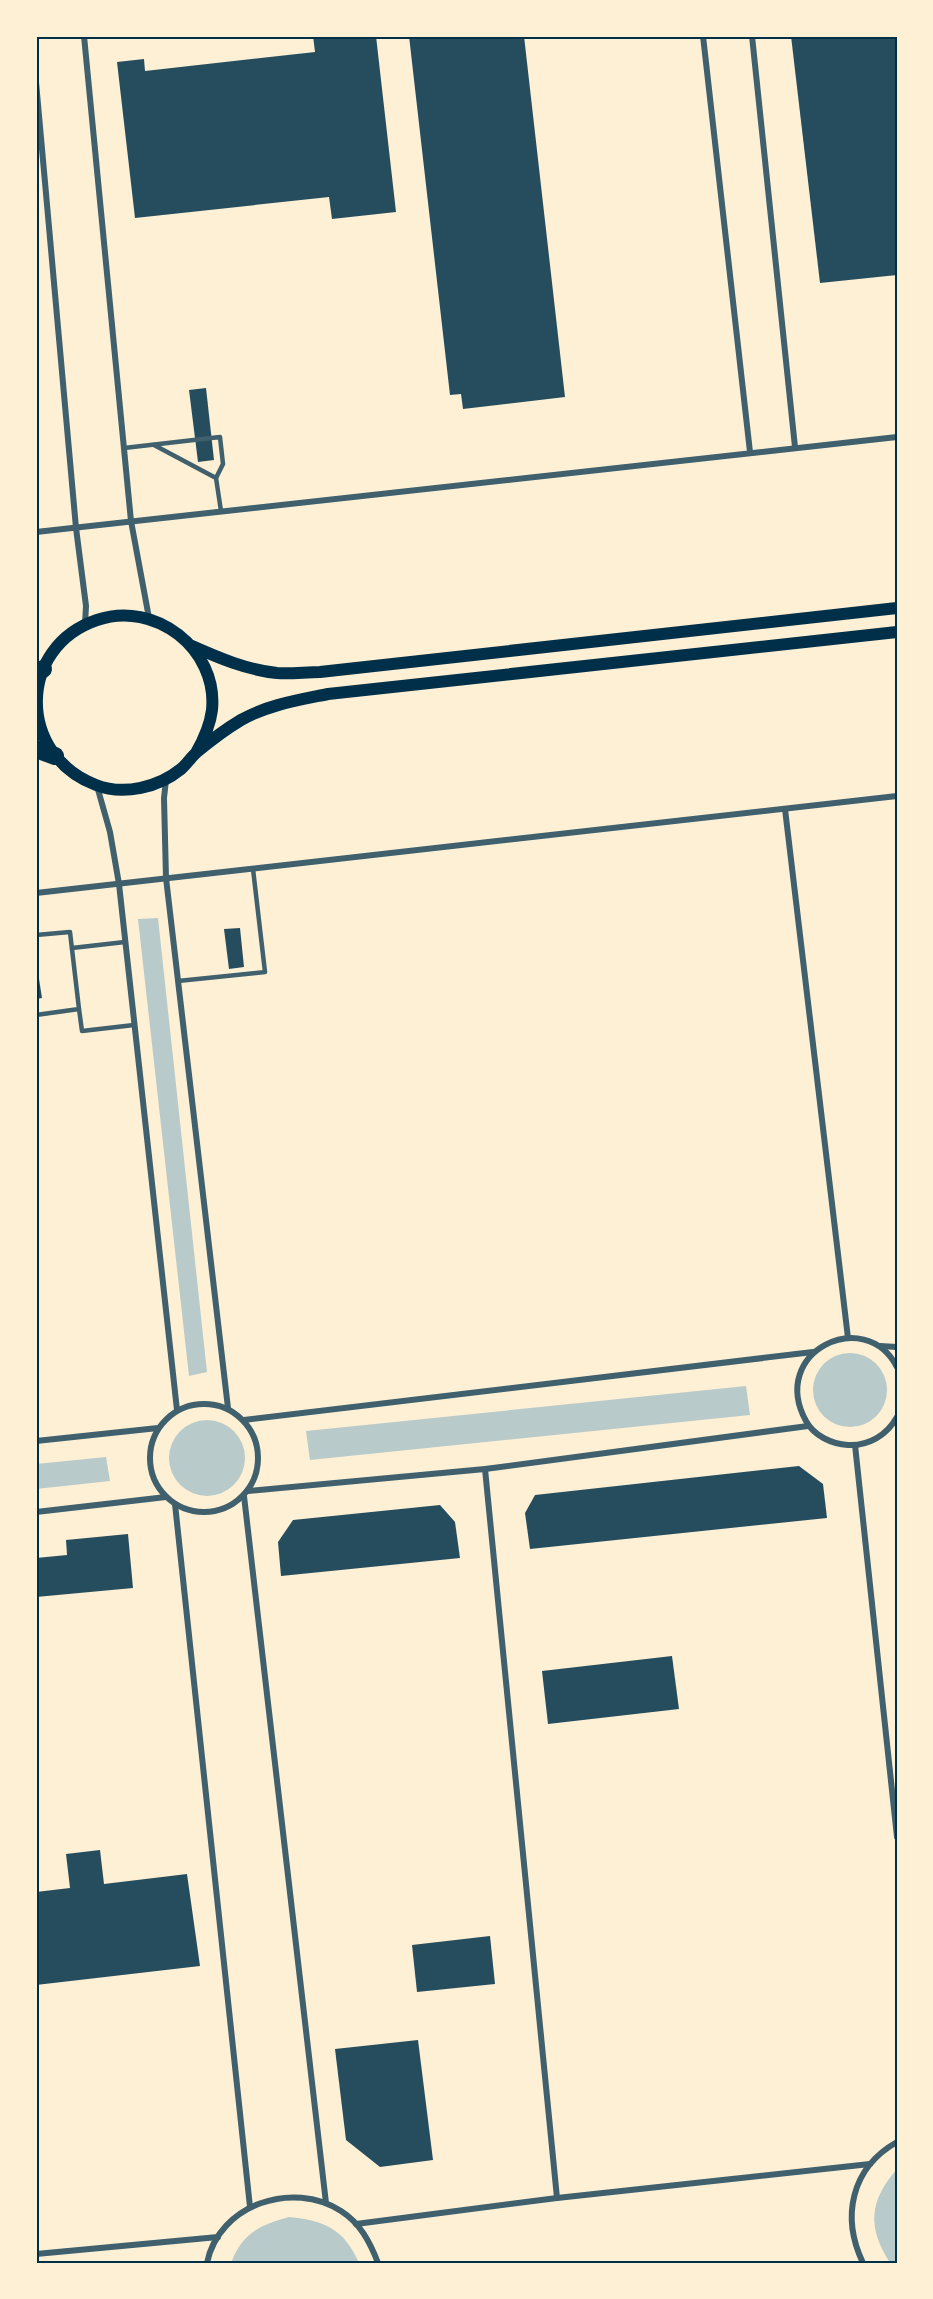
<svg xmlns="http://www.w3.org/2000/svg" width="933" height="2299" font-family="'Golos Text',sans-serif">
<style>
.green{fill:#b9caca}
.building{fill:#264d5e}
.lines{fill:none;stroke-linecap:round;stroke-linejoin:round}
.service{stroke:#3f606c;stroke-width:4.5}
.minor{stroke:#3f606c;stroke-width:6}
.secondary{stroke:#003049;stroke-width:12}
.motorway{stroke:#003049;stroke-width:18}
.neatline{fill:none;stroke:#003049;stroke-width:2}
</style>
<rect width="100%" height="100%" fill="#fdf0d5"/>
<g class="green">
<polygon points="158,918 207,1372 189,1376 138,919"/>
<circle cx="850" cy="1390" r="37"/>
<polygon points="746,1386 750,1415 310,1460 306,1431"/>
<circle cx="207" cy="1458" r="38"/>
<polygon points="106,1457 110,1481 36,1489 36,1464"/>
<path d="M 897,2169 L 897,2263 L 890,2263 C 867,2227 869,2201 897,2169 Z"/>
<path d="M 289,2217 C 324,2220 344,2229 359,2263 L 231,2263 C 242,2233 260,2225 289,2217 Z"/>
</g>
<g class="building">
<polygon points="313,36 376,36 396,212 332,219 329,197 135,218 117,62 144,59 145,71 315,52"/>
<polygon points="409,36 524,36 565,397 463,409 461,394 450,395"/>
<polygon points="791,36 897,36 897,275 820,283"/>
<polygon points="206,388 214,460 198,462 189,390"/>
<polygon points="240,928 244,967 229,969 224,929"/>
<polygon points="36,960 42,998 36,999"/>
<polygon points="799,1466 823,1484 827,1518 530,1549 525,1513 535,1495"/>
<polygon points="440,1505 455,1522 460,1558 281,1576 278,1542 293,1520"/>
<polygon points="128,1534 133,1588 36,1597 36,1558 67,1555 66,1540"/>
<polygon points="672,1656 679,1709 548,1724 542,1671"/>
<polygon points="100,1850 104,1884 187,1874 200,1966 36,1985 36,1892 70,1888 66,1854"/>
<polygon points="490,1936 495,1984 417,1992 412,1945"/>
<polygon points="418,2040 433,2160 380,2167 346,2140 335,2049"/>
</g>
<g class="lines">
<g class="service">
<polyline points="154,445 216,478 221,511"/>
<polyline points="124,448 220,437 223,464 216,478"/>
<polyline points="36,935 70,932 79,1009 36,1015"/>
<polyline points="72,948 125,942"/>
<polyline points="178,981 265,972 253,869"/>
<polyline points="79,1009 82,1031 134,1025"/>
</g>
<g class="minor">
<polyline points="84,36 131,521 149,618"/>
<polyline points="703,36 750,452"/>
<polyline points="752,36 795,447"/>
<polyline points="36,82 76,528 86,606 85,624"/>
<polyline points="36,532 897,437"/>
<polyline points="166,780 164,798 166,878 228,1408"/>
<polyline points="97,786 110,832 119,884 177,1410"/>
<polyline points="785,809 848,1338"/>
<polyline points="36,893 897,796"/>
<polyline points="880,1346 897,1347"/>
<path d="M 897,1367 C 865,1305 768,1352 806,1421 C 814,1436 832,1444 848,1445 C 869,1446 887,1435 897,1417"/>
<circle cx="204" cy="1458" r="54"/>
<polyline points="244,1420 813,1352"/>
<polyline points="36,1441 158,1428"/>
<polyline points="855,1445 897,1837"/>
<polyline points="485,1469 557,2198"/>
<polyline points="248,1491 485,1469 808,1426"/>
<polyline points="244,1496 326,2203"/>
<polyline points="175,1504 250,2207"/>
<polyline points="36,1512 166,1497"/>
<polyline points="356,2224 557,2198 870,2164"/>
<polyline points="36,2254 218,2237"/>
<path d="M 207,2263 C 219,2204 293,2180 341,2211 C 360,2223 370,2242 378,2263"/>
<path d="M 863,2263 C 841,2217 851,2168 897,2142"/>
</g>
<g class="secondary">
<path d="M 192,646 C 219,658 247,670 277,673 C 291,674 306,672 320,672 L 897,608"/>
<path d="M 196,753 C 204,739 210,726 212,710 C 218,649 155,600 97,620 C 17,647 17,755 96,785 C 124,796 159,787 181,769 C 187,764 191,757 197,752 C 210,741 226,729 241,720 C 267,705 299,700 328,694 L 897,632"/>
</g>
<g class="motorway">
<polyline points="36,674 43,669"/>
<polyline points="36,749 55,756"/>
</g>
</g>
<rect width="933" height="2299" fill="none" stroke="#fdf0d5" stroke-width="75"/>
<rect x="38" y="38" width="858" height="2224" class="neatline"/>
</svg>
